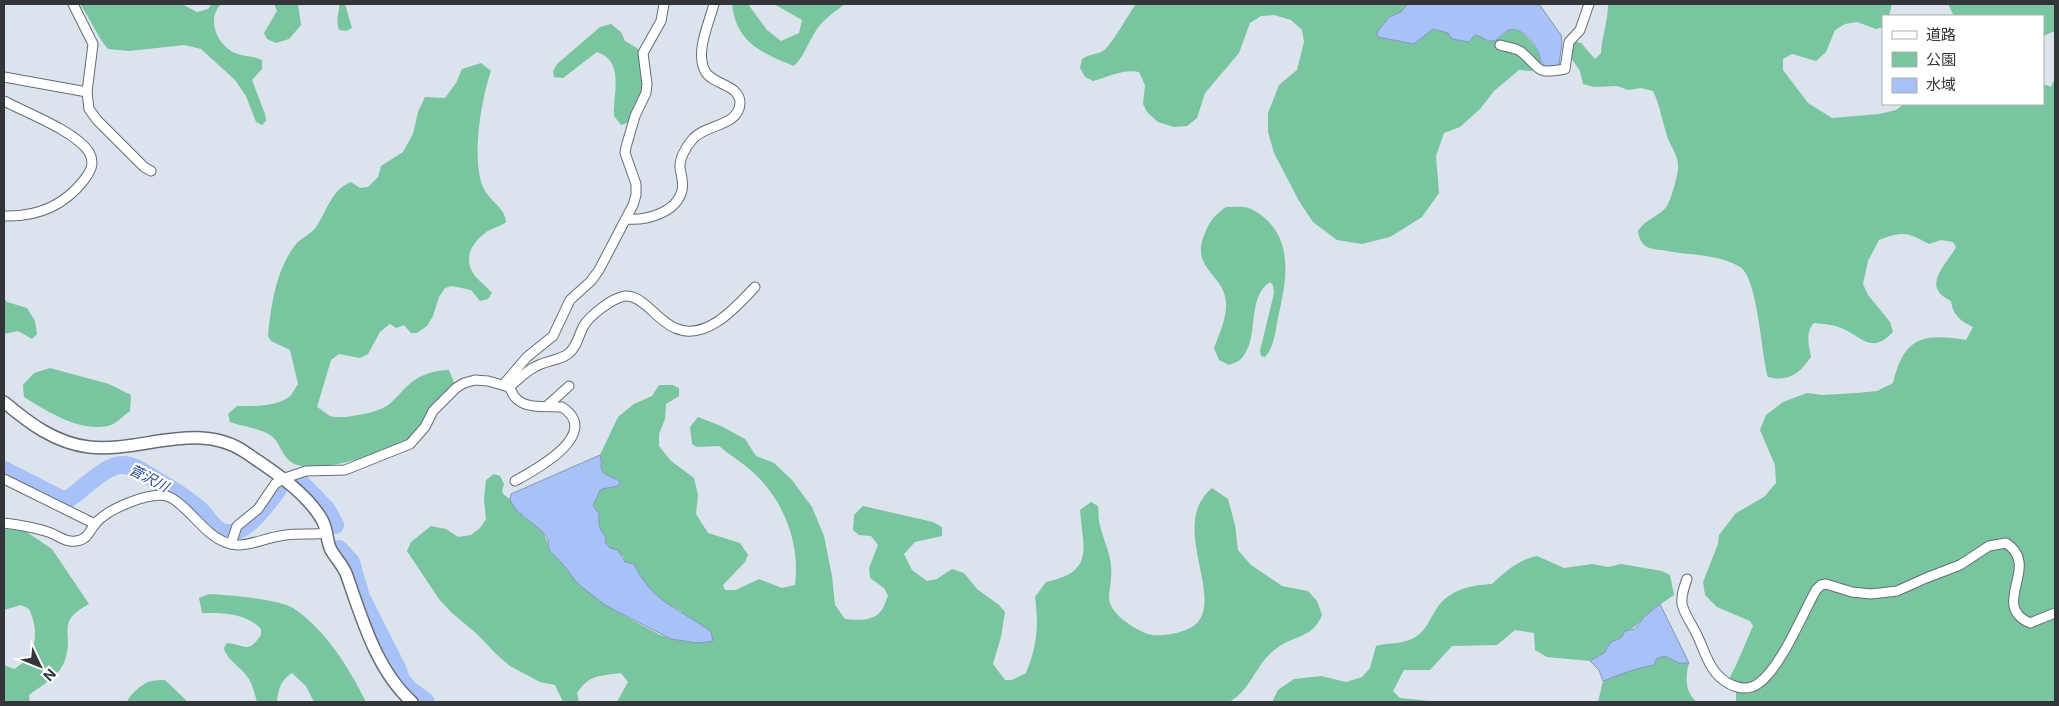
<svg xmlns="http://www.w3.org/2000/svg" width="2059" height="706" font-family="Inter,'Noto Sans JP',sans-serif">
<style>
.green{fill:#78c59f}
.water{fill:#a8c1f6;stroke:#8597bd}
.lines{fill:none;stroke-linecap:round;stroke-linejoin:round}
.river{stroke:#a8c1f6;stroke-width:18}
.street-casing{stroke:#666d75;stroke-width:11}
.secondary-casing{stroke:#666d75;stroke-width:14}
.street{stroke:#fff;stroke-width:9}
.secondary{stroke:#fff;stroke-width:11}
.labels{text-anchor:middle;stroke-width:4.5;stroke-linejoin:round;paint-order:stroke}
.water-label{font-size:14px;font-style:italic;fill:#26448f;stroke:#fff}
</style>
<rect width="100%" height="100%" fill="#dbe3ec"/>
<g class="green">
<path d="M 80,4 L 182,4 L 197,12 L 208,9 L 212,4 L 221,4 C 206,19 217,45 235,53 C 244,57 254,56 262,60 L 262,69 L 252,80 L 265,114 L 266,121 L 262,125 L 256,122 L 246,96 L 235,80 L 201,49 L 184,45 L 129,51 L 108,49 C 97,36 90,18 80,4 Z"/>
<polygon points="274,4 298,4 301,25 289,39 276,43 267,39 264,33 277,11"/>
<path d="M 339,4 L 345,4 L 352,28 L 346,31 L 339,30 C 335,16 340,15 339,4 Z"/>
<path d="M 732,4 L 748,4 L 767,30 L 781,41 L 799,33 L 802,20 L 774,4 L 845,4 C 837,10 827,17 820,25 C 810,37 806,54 794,66 C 761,53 736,42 732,4 Z"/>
<path d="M 1136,4 L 1408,4 L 1401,12 L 1389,17 L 1448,33 L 1481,36 L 1488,41 L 1495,41 L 1509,30 L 1518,30 C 1529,38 1543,52 1541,67 L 1531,71 L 1519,70 L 1494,91 L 1480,109 L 1460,127 L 1444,133 L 1436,156 L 1439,193 L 1422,217 L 1390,237 L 1362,244 L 1337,240 L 1313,222 L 1299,201 L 1274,153 L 1268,132 L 1268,113 L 1279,85 L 1297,70 L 1304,42 L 1302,30 L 1291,20 L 1274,15 L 1261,16 L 1250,23 L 1239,53 L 1205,93 L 1197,118 L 1187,126 L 1174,127 L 1158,122 L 1147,112 L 1143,104 L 1145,85 L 1139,72 C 1122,69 1109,77 1093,81 L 1085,77 L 1080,68 L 1082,59 C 1089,54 1094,55 1101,52 C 1111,48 1128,14 1136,4 Z"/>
<path d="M 1608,4 L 1892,4 L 1889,16 L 1883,16 L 1883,27 L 1876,29 L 1857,22 L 1845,24 L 1835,30 L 1826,52 L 1816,61 L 1792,54 L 1783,59 L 1783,70 L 1808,103 L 1832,118 L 1879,114 L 1896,110 L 1904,104 L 2043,104 L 2043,84 L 2051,87 L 2055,78 L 2055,702 L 1736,702 L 1736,691 L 1730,677 C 1739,661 1745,643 1753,626 L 1750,621 L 1717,607 L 1705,595 L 1703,582 L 1718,544 L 1719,535 L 1736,513 L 1764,497 L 1776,483 L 1775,465 L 1760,430 L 1766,415 L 1783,402 L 1807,393 L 1822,395 L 1857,393 L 1877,391 L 1893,383 C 1904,337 1923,333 1966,340 L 1973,327 C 1960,321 1953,315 1951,301 C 1920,286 1946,266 1956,247 L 1953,242 L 1941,240 L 1929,244 C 1907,232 1903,231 1879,240 L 1868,261 L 1863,284 L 1868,295 L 1890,322 L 1893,332 C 1871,355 1863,337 1841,328 C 1833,324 1823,324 1814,323 C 1805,332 1809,346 1811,357 C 1799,374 1789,382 1768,377 C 1761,354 1758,278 1740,267 C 1716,253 1689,256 1662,250 C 1657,250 1651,249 1647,247 C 1641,243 1639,238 1638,231 C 1645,219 1659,217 1667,206 C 1671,200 1679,172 1678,165 C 1678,155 1670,145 1667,136 C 1662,120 1660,106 1653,91 L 1641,88 L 1628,90 L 1617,86 L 1594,87 L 1583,84 L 1580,71 L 1569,55 L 1573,41 L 1581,43 L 1595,59 L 1601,53 C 1602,36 1608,21 1608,4 Z"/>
<polygon points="1948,4 2055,4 2055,31 2043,36 2043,16 1952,16 1953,14"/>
<path d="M 611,24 L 621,32 L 625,41 L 637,48 L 642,54 L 650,76 L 630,122 L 621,125 L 614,116 C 613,94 625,61 597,52 L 563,78 L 554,77 L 553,71 L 557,64 L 600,27 Z"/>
<path d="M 481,63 L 491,71 C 481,99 470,165 485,191 C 492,202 506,210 506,222 C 500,227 491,228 485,233 C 470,245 463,259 475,276 C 480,282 487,287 492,293 L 488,299 L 480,301 L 471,290 L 452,286 L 445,288 L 439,297 L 433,316 L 427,326 L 417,333 L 411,333 L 404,325 L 396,328 L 390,324 L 380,332 L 368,354 L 360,358 L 339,354 L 331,360 L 317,407 C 321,409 326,414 330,416 C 341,420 373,413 383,408 C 395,402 402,389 412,382 C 422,374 436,370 449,370 L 454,382 L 452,388 C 441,403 431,422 417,433 C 396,450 314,478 291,462 C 281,455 280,441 270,435 C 262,429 241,426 230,422 L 228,414 L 237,406 C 254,406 275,407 289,397 C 292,395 295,388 298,384 L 290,350 L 271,341 L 268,336 C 271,306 276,269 296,244 C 302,238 311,234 316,227 C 327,211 332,189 351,182 L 360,188 L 368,187 L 378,177 L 381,166 L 403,152 L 413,134 L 418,112 L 425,97 L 445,98 L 456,83 L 462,69 Z"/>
<path d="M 1226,207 C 1233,207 1243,206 1249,208 C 1295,230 1288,276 1278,317 C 1276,329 1274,348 1265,357 L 1261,356 L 1260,351 L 1274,293 L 1273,285 L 1270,282 C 1245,298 1261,340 1240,360 C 1237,362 1232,364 1229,365 L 1219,360 L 1214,348 C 1219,335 1227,318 1226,303 C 1225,274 1189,269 1205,233 C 1211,219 1214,216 1226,207 Z"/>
<polygon points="4,298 7,302 27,308 35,321 37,334 32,339 18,331 4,334"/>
<path d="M 50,368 L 109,384 L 131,395 L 130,411 C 124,415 117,423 111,425 C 82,434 47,411 24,397 L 23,385 L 34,373 Z"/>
<path d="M 659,385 L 673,385 L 679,388 L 679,396 L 666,404 L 665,419 L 659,434 L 659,446 L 671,461 L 694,478 L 698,495 L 696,514 L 708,533 L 740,543 L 748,555 L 745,562 L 723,585 L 725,590 L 736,590 L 759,579 L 782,588 L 795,585 C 800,546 786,506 759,478 C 748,466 732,457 719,446 L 697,447 L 692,444 L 690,427 L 698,417 L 721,426 L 745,439 L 756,456 L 774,463 L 792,480 L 812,507 L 824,536 L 832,576 L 835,605 L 845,619 C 857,620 872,622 881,611 C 884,608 886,600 888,596 L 884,588 L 870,578 L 869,568 L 878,545 L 871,536 L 859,535 L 853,530 L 854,515 L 863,506 L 933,522 L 942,527 L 942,536 L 915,542 L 904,554 L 912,570 L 927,581 L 937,579 L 952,569 L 964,573 L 977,589 L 999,605 L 1005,612 L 1001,637 L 993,664 L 1005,680 L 1012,680 L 1026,673 C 1037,646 1039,626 1035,597 L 1046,582 C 1095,572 1083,549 1080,510 L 1091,502 L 1098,506 C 1099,513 1098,519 1100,525 C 1103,539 1110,552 1111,566 C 1112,576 1110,587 1109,596 C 1108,613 1134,629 1148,634 C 1161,638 1190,632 1198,622 C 1222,592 1169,524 1212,488 L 1228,499 L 1235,525 L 1238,550 L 1251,565 L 1282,586 L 1308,591 L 1317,601 L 1322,615 C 1312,639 1296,634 1277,648 C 1256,662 1252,690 1229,702 L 617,702 L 628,682 L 621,673 C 600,676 590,674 577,693 L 579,702 L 563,702 L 555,685 L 540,682 L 510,666 L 497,655 L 477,634 L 452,613 L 439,599 L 407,551 L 411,542 L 431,526 L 446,529 L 458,537 L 471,535 L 480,528 L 486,519 L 484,499 L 486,480 L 494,474 L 500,476 L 504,484 L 502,491 C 504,496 506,496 510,499 C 513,502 514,506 516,509 C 530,527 546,524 549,550 L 605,605 L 660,635 L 678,640 L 698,643 L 681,611 L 667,604 L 653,593 L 639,575 L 625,562 L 623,556 L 610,548 L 605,541 L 606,537 C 599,530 598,523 599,514 L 593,506 L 600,490 L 608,487 L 616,487 L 620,481 C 613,477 603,476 601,468 C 600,463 602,460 600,455 L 618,417 L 634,404 L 652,396 Z"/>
<path d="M 4,529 L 25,531 L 52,549 L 89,604 C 54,623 75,632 65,660 C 59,677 42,685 29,695 L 30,702 L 4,702 L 4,665 L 14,669 C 37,656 40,632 29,609 L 21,605 L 4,610 Z"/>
<path d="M 1537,556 L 1564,568 L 1592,564 L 1608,567 L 1621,564 L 1662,571 L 1670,575 L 1674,595 C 1665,601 1656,607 1647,614 C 1639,621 1637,628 1626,631 L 1621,638 L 1611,642 L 1604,653 L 1590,661 L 1547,657 L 1535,650 L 1534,633 L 1515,630 L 1497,645 L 1452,646 L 1430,670 L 1404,670 L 1393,691 L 1400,698 L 1440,702 L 1272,702 L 1278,690 L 1294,679 L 1321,676 L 1346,682 L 1362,677 L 1370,668 L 1376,646 C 1390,642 1404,645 1417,636 C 1427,629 1430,618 1437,608 C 1450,589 1472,585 1492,584 C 1506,571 1518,560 1537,556 Z"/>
<path d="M 209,594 C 228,595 279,599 293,608 C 326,630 349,668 366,702 L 314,702 L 306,686 L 292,673 C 281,679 278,690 277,702 L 257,702 C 255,695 253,686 249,679 C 243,668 226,660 224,648 L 227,643 C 246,645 248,654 261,635 L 261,629 C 246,613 223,613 202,613 L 199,598 Z"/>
<path d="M 1665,656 L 1679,663 L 1689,663 C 1685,678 1685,692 1697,702 L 1598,702 L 1603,681 C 1621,674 1636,668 1653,665 L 1657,658 Z"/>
<path d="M 165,680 L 188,702 L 127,702 C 130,694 144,682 152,681 C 156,680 161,680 165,680 Z"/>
</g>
<g class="water">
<path d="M 1408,4 L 1539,4 L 1561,35 L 1562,42 L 1559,65 L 1551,67 L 1544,66 C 1540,61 1540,56 1538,51 C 1534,42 1520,26 1509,30 C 1503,32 1499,40 1493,41 C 1486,42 1482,36 1475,35 L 1469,42 L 1452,39 L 1448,33 L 1433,29 L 1414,44 L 1378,37 L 1377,32 L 1389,17 L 1401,12 Z"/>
<path d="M 600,455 C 602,460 601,462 601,467 C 602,476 613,477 620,481 L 619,485 C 615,488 606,487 600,490 L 593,506 L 599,514 C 598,523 599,530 606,537 L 605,542 L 610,548 L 618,550 L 625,562 L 634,564 C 651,600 675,607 706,628 L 711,632 L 713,641 L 698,643 L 671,639 L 605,605 L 577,583 L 562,563 L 549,550 L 548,539 L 543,532 L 516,510 L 510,500 L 511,494 Z"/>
<path d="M 1660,604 L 1689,663 L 1679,663 L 1665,656 L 1657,658 L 1654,665 C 1636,668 1621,674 1603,681 L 1599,670 L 1590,661 L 1604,653 L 1611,642 L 1621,638 L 1625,631 L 1635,629 L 1644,617 Z"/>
</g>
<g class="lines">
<g class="river">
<path d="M 4,470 L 65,501 C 81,492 105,464 123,465 C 133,465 143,472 151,477 C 168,487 184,496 199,509 C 206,515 211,526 220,531 C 241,542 268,503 278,489"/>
<polyline points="298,480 327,510 335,525"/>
<polyline points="339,549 351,562 361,597 397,668 401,680 410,690 426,702"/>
</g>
<g class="street-casing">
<g id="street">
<polyline points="73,4 93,44 87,92 89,109 97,120 144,167 151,171"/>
<path d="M 1500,45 C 1506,47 1515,48 1520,51 C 1542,68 1533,75 1565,69 L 1569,42 L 1580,30 L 1589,4"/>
<polyline points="4,77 87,92"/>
<path d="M 4,101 C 27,113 75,131 89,152 C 95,163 91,171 84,180 C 64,206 37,217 4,216"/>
<path d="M 626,219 C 645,221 677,213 682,190 C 684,182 681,175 680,168 C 679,159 686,147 692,140 C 704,124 739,127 740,103 C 740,84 712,85 705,71 C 695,52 709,23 714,4"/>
<polyline points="503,385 527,357 553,336 570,300 591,281 599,270 633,205 636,195 636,184 625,153 626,147 635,116 646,93 647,84 643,53 661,21 664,4"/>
<path d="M 509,387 C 517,381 524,373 533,368 C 543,361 558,361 568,354 C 577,347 578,337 583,327 C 589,316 612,298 625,296 C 634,295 642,302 648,307 C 657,315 665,324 675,328 C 706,342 736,307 755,287"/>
<polyline points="548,405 569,386"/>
<polyline points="4,479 95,524"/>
<path d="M 4,523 C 19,525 34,527 48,532 C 58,535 65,543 76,541 C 87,540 89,532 95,524 C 107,509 148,492 167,496 C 179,499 200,525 210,533 C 239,557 256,538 286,535 C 299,533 313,535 327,533"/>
<path d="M 231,544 L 237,526 L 258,509 L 275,484 L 282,479 L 306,471 L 345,470 L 410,444 L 425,427 L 433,411 L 456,388 L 464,383 L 475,380 L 488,381 L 509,387 C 512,391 513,397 518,400 C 528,409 549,406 562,407 C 603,434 535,470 515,481"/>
<path d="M 1687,579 C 1684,587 1681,595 1682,604 C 1684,614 1693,626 1697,635 C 1703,647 1707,663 1716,673 C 1726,685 1745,694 1759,683 C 1781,667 1802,615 1816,590 L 1821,585 L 1826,584 L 1852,592 L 1871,594 L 1897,591 L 1926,578 L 1960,565 L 1989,546 L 2006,543 C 2042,566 1989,605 2030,623 L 2055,613"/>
</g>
</g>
<g class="secondary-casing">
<path id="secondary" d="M 4,402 C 29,423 55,443 89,447 C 140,453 197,420 245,452 C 271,470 304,490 321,518 C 328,528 326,541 331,550 C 336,559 344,566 347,576 C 362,619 377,671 412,702"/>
</g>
<use href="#street" class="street"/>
<use href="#secondary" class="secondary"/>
</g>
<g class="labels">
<g class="water-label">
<text transform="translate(149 478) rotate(27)" y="5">菅沢川</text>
</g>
</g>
<rect width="2059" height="706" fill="none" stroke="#333639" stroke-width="10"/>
<rect x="1882" y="15" width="162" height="90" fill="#ffffff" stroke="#adafb0"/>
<rect x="1892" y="31" width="25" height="8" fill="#ffffff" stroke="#adafb0"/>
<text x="1926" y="40" font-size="15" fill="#333639">道路</text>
<rect x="1892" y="52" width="25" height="15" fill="#78c59f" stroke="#adafb0"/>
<text x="1926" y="65" font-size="15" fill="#333639">公園</text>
<rect x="1892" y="78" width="25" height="15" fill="#a8c1f6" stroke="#adafb0"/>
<text x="1926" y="90" font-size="15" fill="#333639">水域</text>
<g transform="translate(40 666) rotate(133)" stroke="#ffffff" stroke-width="4" paint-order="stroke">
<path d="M0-4L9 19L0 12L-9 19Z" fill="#333639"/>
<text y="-8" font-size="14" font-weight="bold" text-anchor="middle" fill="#333639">N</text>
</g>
</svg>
